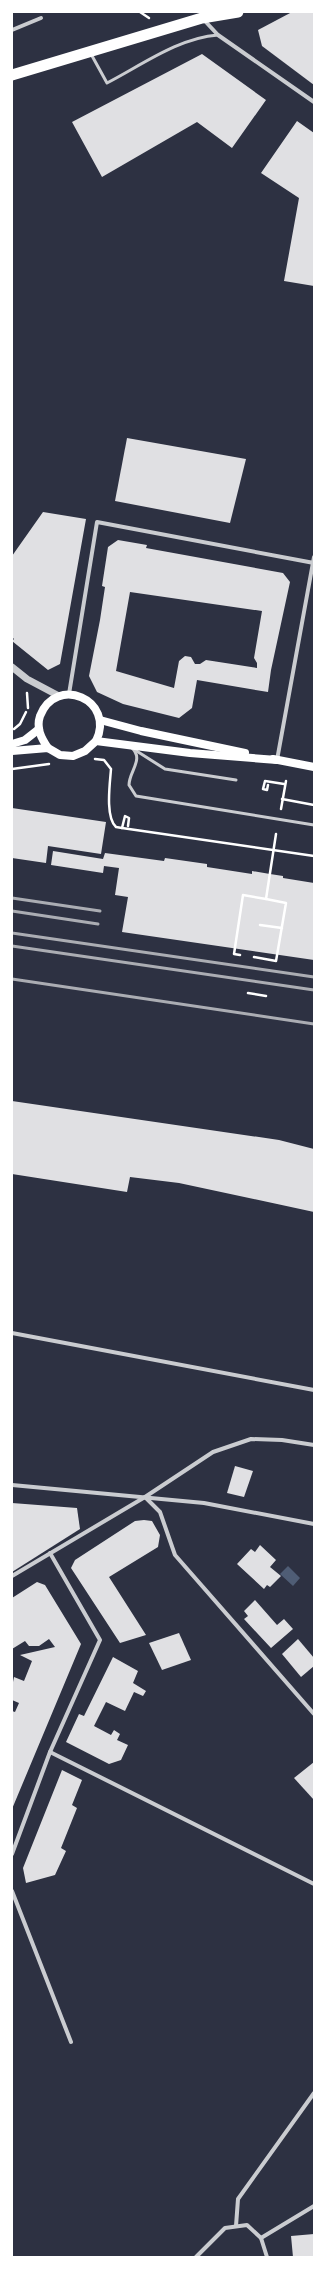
<svg xmlns="http://www.w3.org/2000/svg" width="326" height="2269" font-family="Montserrat,sans-serif">
<style>
.water{fill:#4f5d75}
.building{fill:#e0e0e3;fill-rule:evenodd}
.lines{fill:none;stroke-linecap:round;stroke-linejoin:round}
.path{stroke:#fff;stroke-width:2.5}
.service{stroke:#caccd0;stroke-width:3}
.minor{stroke:#caccd0;stroke-width:4}
.tertiary{stroke:#caccd0;stroke-width:7}
.secondary{stroke:#fff;stroke-width:8}
.trunk{stroke:#fff;stroke-width:11}
.rail{stroke:#abadb3;stroke-width:3}
</style>
<rect width="100%" height="100%" fill="#2d3142"/>
<polygon class="water" points="288,1566 300,1578 293,1586 280,1574"/>
<g class="building">
<polygon points="292,12 314,12 314,85 262,46 258,30"/>
<polygon points="202,54 266,100 232,148 197,122 102,177 72,122"/>
<polygon points="297,121 314,133 314,286 284,281 299,198 261,173"/>
<polygon points="127,438 246,459 230,523 115,501"/>
<polygon points="43,512 86,519 60,664 48,670 12,641 14,639 12,637 12,556"/>
<path d="M 118,540 L 147,545 L 146,548 L 283,573 L 290,582 L 271,670 L 268,692 L 197,680 L 192,708 L 179,718 L 123,704 L 97,692 L 89,676 L 100,620 L 105,587 L 102,586 L 108,547 ZM 130,592 L 262,611 L 254,658 L 257,663 L 257,668 L 206,660 L 200,664 L 195,664 L 191,657 L 185,656 L 179,661 L 174,688 L 116,671 Z"/>
<polygon points="12,808 106,822 101,854 48,846 46,863 12,858"/>
<polygon points="53,851 103,859 105,853 164,861 165,858 207,864 207,867 252,874 252,871 270,874 283,876 283,878 314,883 314,960 122,932 128,897 115,895 119,868 104,866 103,873 51,865"/>
<polygon points="12,1101 279,1140 314,1149 314,1212 179,1183 130,1177 127,1192 12,1174"/>
<polygon points="235,1466 253,1471 244,1497 227,1493"/>
<polygon points="12,1503 77,1508 80,1529 12,1572"/>
<polygon points="144,1520 152,1521 160,1535 158,1547 109,1577 146,1635 120,1643 71,1568 75,1560 135,1521"/>
<polygon points="260,1545 276,1560 270,1567 281,1576 270,1587 267,1585 264,1589 237,1564 251,1549 255,1552"/>
<polygon points="37,1582 45,1585 81,1644 12,1809 12,1711 15,1712 19,1703 12,1700 12,1687 14,1677 24,1681 32,1661 20,1655 55,1647 49,1639 39,1646 29,1646 25,1641 12,1649 12,1598"/>
<polygon points="255,1600 277,1625 284,1619 293,1629 271,1648 244,1619 248,1616 244,1611"/>
<polygon points="179,1633 191,1660 162,1670 149,1643"/>
<polygon points="298,1639 314,1658 314,1666 301,1677 282,1654"/>
<polygon points="113,1657 138,1671 133,1683 146,1691 143,1696 134,1692 125,1711 106,1702 94,1726 111,1735 114,1730 120,1734 117,1740 128,1745 121,1760 109,1764 66,1742 79,1714 84,1716"/>
<polygon points="314,1762 314,1800 294,1778"/>
<polygon points="62,1770 82,1780 72,1805 77,1808 61,1848 66,1851 55,1875 26,1883 23,1868"/>
<polygon points="314,2234 314,2257 293,2257 291,2236"/>
</g>
<g class="lines">
<g class="path">
<polyline points="140,12 149,18"/>
<polyline points="27,693 28,708"/>
<polyline points="14,729 20,724 26,712"/>
<path d="M 95,759 L 104,760 L 111,769 C 110,783 105,817 116,827 L 122,828"/>
<polyline points="12,769 49,764"/>
<polyline points="268,785 267,790 263,789 265,781 284,784"/>
<polyline points="282,799 314,805"/>
<polyline points="281,809 286,781"/>
<polyline points="128,826 129,818 125,816 122,828 314,856"/>
<polyline points="260,925 282,928"/>
<polyline points="240,955 234,954 243,895 266,899"/>
<polyline points="254,957 276,961 286,903 266,899 276,834"/>
<polyline points="248,993 266,996"/>
</g>
<g class="service">
<path d="M 91,54 L 107,83 C 142,65 178,38 218,35"/>
<path d="M 131,747 C 145,759 129,771 129,785 L 136,796 L 314,825"/>
<polyline points="135,750 165,769 236,780"/>
</g>
<g class="minor">
<polyline points="204,20 218,35 314,102"/>
<polyline points="12,30 41,18"/>
<polyline points="69,694 97,522 314,563"/>
<polyline points="277,760 314,557"/>
<polyline points="12,1333 314,1390"/>
<polyline points="12,1485 204,1503 314,1524"/>
<polyline points="145,1497 160,1512 175,1555 314,1714"/>
<polyline points="12,1576 145,1497 213,1452 251,1439 282,1440 314,1445"/>
<polyline points="50,1752 314,1884"/>
<polyline points="12,1854 50,1752 100,1640 50,1553"/>
<polyline points="12,1891 71,2042"/>
<polyline points="236,2226 238,2199 314,2093"/>
<polyline points="261,2238 314,2206"/>
<polyline points="196,2257 225,2228 247,2225 261,2238 267,2257"/>
</g>
<polyline class="tertiary" points="12,667 27,679 59,696"/>
<g class="secondary">
<polyline points="100,720 141,731 245,753"/>
<polyline points="12,744 25,740 39,729"/>
<path d="M 48,748 C 41,738 36,728 40,716 C 56,674 116,700 96,741"/>
<polyline points="12,751 48,748 60,755 73,756 85,751 96,741 190,753 277,760"/>
<polyline points="273,759 314,767"/>
</g>
<polyline class="trunk" points="12,75 202,18 238,12"/>
<g class="rail">
<polyline points="12,898 100,911"/>
<polyline points="12,911 98,924"/>
<polyline points="12,933 314,977"/>
<polyline points="12,946 314,990"/>
<polyline points="12,979 314,1024"/>
</g>
</g>
<rect width="326" height="2269" fill="none" stroke="#ffffff" stroke-width="26"/>
</svg>
